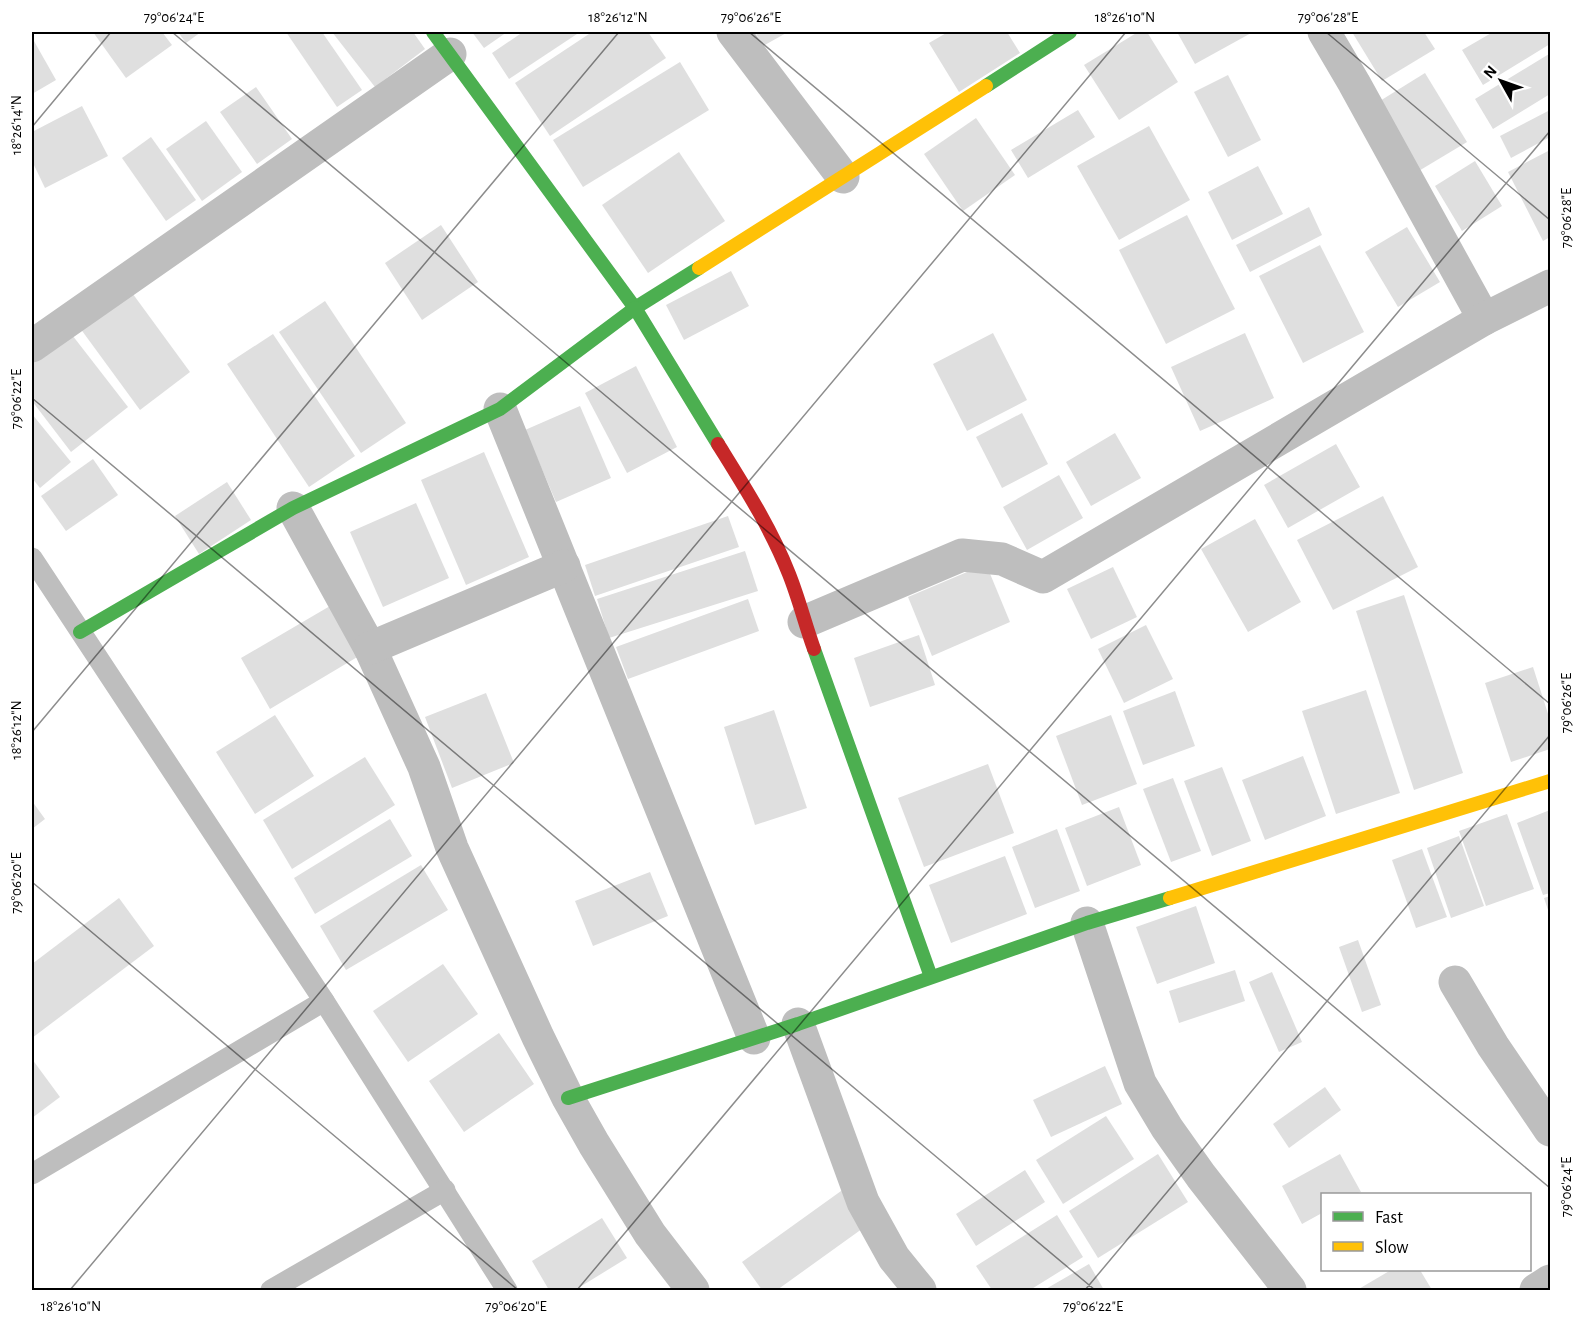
<svg xmlns="http://www.w3.org/2000/svg" width="1582" height="1322" font-family="'Alegreya Sans',sans-serif">
<style>
.building{fill:#dfdfdf}
.lines{fill:none;stroke-linecap:round;stroke-linejoin:round}
.lane{stroke:#bebebe;stroke-width:21}
.street{stroke:#bebebe;stroke-width:33}
.fast{stroke:#4caf50;stroke-width:14}
.slow{stroke:#ffc107;stroke-width:14}
.jam{stroke:#c62828;stroke-width:14}
.ticks{fill:none;stroke:#000;stroke-width:1.5;stroke-opacity:0.45}
.neatline{fill:none;stroke:#000;stroke-width:2}
.ticks-label{font-size:15px;text-anchor:middle;fill:#000}
</style>
<rect width="100%" height="100%" fill="#fff"/>
<g class="building">
<polygon points="93,32 162,32 172,45 126,78"/>
<polygon points="178,32 201,32 186,43"/>
<polygon points="286,32 322,32 362,90 337,107"/>
<polygon points="332,32 413,32 425,49 375,87"/>
<polygon points="472,32 507,32 484,48"/>
<polygon points="523,32 580,32 509,79 492,53"/>
<polygon points="592,32 648,32 666,58 550,136 515,83"/>
<polygon points="755,32 788,32 763,46"/>
<polygon points="948,32 1007,32 1020,53 959,92 929,43"/>
<polygon points="1138,32 1147,32 1178,82 1119,120 1084,65"/>
<polygon points="1177,32 1253,32 1195,64"/>
<polygon points="1352,32 1424,32 1435,49 1382,81"/>
<polygon points="1493,32 1547,32 1550,37 1550,44 1483,85 1462,50"/>
<polygon points="34,41 56,80 32,94 32,43"/>
<polygon points="1549,54 1550,57 1550,94 1493,129 1475,99"/>
<polygon points="680,62 709,110 583,187 553,140"/>
<polygon points="1425,73 1467,142 1417,172 1375,104"/>
<polygon points="1228,75 1261,140 1228,157 1194,92"/>
<polygon points="256,87 292,139 257,164 220,112"/>
<polygon points="82,106 108,156 45,188 32,161 32,132"/>
<polygon points="1078,110 1095,137 1028,178 1011,150"/>
<polygon points="1550,110 1550,137 1511,158 1500,136"/>
<polygon points="976,118 1015,175 963,211 924,154"/>
<polygon points="206,121 242,172 202,201 166,149"/>
<polygon points="1149,126 1190,200 1119,240 1077,166"/>
<polygon points="151,137 196,200 166,221 122,158"/>
<polygon points="1550,150 1550,237 1543,241 1508,172"/>
<polygon points="679,152 725,221 648,273 602,205"/>
<polygon points="1475,161 1502,206 1462,231 1435,186"/>
<polygon points="1258,166 1283,214 1232,240 1208,192"/>
<polygon points="1309,207 1322,235 1250,272 1236,245"/>
<polygon points="1187,215 1235,309 1166,344 1119,250"/>
<polygon points="441,225 478,282 422,320 385,263"/>
<polygon points="1407,227 1440,282 1398,307 1365,252"/>
<polygon points="1320,245 1364,332 1303,363 1259,276"/>
<polygon points="731,271 749,306 684,340 666,305"/>
<polygon points="130,290 190,372 140,410 80,328"/>
<polygon points="325,301 406,423 361,453 279,332"/>
<polygon points="69,331 128,407 71,452 32,401 32,360"/>
<polygon points="993,333 1027,400 967,431 933,364"/>
<polygon points="1245,333 1274,398 1200,431 1171,367"/>
<polygon points="273,334 355,456 309,487 227,364"/>
<polygon points="636,366 677,447 627,473 585,393"/>
<polygon points="580,406 611,478 556,502 525,430"/>
<polygon points="1022,413 1048,464 1002,488 976,437"/>
<polygon points="32,414 71,462 40,488 32,478"/>
<polygon points="1115,433 1141,478 1091,506 1066,462"/>
<polygon points="1336,444 1360,487 1288,528 1264,485"/>
<polygon points="484,452 529,557 466,585 421,480"/>
<polygon points="93,459 118,495 66,531 41,496"/>
<polygon points="1059,475 1083,518 1027,550 1003,507"/>
<polygon points="227,482 251,520 199,554 175,516"/>
<polygon points="1383,496 1418,567 1333,610 1297,540"/>
<polygon points="416,503 449,578 383,607 350,532"/>
<polygon points="728,516 739,547 595,596 585,565"/>
<polygon points="1255,519 1301,602 1248,632 1201,549"/>
<polygon points="745,551 758,591 609,638 597,599"/>
<polygon points="986,564 1010,622 932,656 908,597"/>
<polygon points="1113,567 1137,617 1091,639 1067,589"/>
<polygon points="1404,595 1463,773 1414,790 1356,611"/>
<polygon points="748,599 759,631 628,679 616,647"/>
<polygon points="330,606 359,656 270,709 241,658"/>
<polygon points="1146,625 1173,679 1124,703 1098,649"/>
<polygon points="919,635 935,685 870,707 854,658"/>
<polygon points="1533,667 1550,720 1550,749 1511,762 1485,683"/>
<polygon points="1366,690 1400,793 1336,814 1302,711"/>
<polygon points="1175,691 1195,746 1143,765 1123,711"/>
<polygon points="486,693 514,763 452,788 425,717"/>
<polygon points="774,710 807,808 755,825 724,727"/>
<polygon points="275,715 314,776 255,814 216,752"/>
<polygon points="1111,715 1137,784 1082,805 1056,736"/>
<polygon points="1303,756 1326,816 1265,840 1242,780"/>
<polygon points="365,757 395,805 292,869 263,820"/>
<polygon points="988,764 1014,833 924,867 898,798"/>
<polygon points="1222,767 1251,841 1212,856 1184,781"/>
<polygon points="1173,778 1201,851 1171,862 1143,789"/>
<polygon points="32,801 45,819 32,829"/>
<polygon points="1119,807 1141,865 1087,886 1065,828"/>
<polygon points="1550,810 1550,893 1543,895 1517,823"/>
<polygon points="1507,814 1534,889 1486,906 1459,831"/>
<polygon points="390,819 412,856 315,914 294,878"/>
<polygon points="1057,829 1080,891 1035,908 1012,847"/>
<polygon points="1459,836 1484,906 1451,918 1427,848"/>
<polygon points="1422,849 1447,917 1416,928 1392,860"/>
<polygon points="1005,856 1027,914 951,943 929,885"/>
<polygon points="421,865 448,910 346,970 320,926"/>
<polygon points="650,872 668,916 593,946 575,901"/>
<polygon points="1550,896 1550,916 1544,898"/>
<polygon points="119,898 154,946 32,1038 32,964"/>
<polygon points="1196,906 1215,963 1157,984 1136,927"/>
<polygon points="1358,940 1381,1005 1362,1012 1339,947"/>
<polygon points="443,964 478,1014 408,1062 373,1011"/>
<polygon points="1235,970 1245,1001 1179,1023 1169,991"/>
<polygon points="1272,972 1302,1042 1279,1052 1249,982"/>
<polygon points="499,1033 534,1084 464,1132 429,1081"/>
<polygon points="32,1059 60,1097 32,1118"/>
<polygon points="1105,1066 1122,1104 1051,1137 1033,1100"/>
<polygon points="1325,1087 1341,1110 1289,1148 1273,1124"/>
<polygon points="1106,1116 1134,1159 1063,1204 1036,1160"/>
<polygon points="1158,1154 1188,1202 1098,1258 1069,1211"/>
<polygon points="1340,1154 1361,1192 1356,1194 1322,1194 1322,1213 1302,1224 1282,1186"/>
<polygon points="1025,1170 1045,1202 976,1246 956,1214"/>
<polygon points="848,1186 873,1221 777,1290 762,1290 742,1262"/>
<polygon points="1057,1215 1083,1257 1030,1290 992,1290 976,1266"/>
<polygon points="602,1218 627,1258 575,1290 549,1290 532,1261"/>
<polygon points="1089,1264 1104,1290 1044,1290"/>
<polygon points="1391,1270 1420,1270 1432,1290 1357,1290"/>
</g>
<g class="lines">
<g class="lane">
<polyline points="32,558 324,1001 507,1290"/>
<polyline points="32,1174 324,1001"/>
<polyline points="271,1290 445,1190"/>
</g>
<g class="street">
<polyline points="733,32 843,177"/>
<polyline points="1324,32 1354,83 1484,319"/>
<polyline points="32,346 450,54"/>
<polyline points="500,409 754,1038"/>
<polyline points="293,508 370,648 424,767 452,848 538,1037 568,1098 594,1144 650,1234 693,1290"/>
<polyline points="804,622 962,555 1002,559 1043,577 1484,319 1550,286"/>
<polyline points="370,648 564,566"/>
<polyline points="1087,923 1140,1083 1167,1128 1201,1176 1290,1290"/>
<polyline points="1455,982 1493,1046 1550,1130"/>
<polyline points="798,1024 863,1202 894,1258 920,1290"/>
<polyline points="1536,1290 1550,1281"/>
</g>
<g class="fast">
<polyline points="433,32 635,308 699,268"/>
<polyline points="986,86 1070,32"/>
<polyline points="80,632 293,508 500,409 635,308 718,444"/>
<polyline points="814,649 931,977"/>
<polyline points="568,1098 798,1024 1087,923 1170,898"/>
</g>
<g class="slow">
<polyline points="699,268 986,86"/>
<polyline points="1170,898 1550,781"/>
</g>
<path class="jam" d="M 718,444 C 744,486 771,528 789,574 C 799,599 805,624 814,649"/>
</g>
<path class="ticks" d="M 172,32 L 1550,1188M 749,32 L 1550,704M 1326,32 L 1550,220M 32,127 L 111,32M 32,398 L 1095,1290M 32,732 L 619,32M 32,882 L 518,1290M 70,1290 L 1126,32M 577,1290 L 1550,131M 1085,1290 L 1550,735"/>
<rect width="1582" height="1322" fill="none" stroke="#ffffff" stroke-width="66"/>
<rect x="1321" y="1193" width="210" height="78" fill="#ffffff" stroke="#999999" stroke-width="1.5"/>
<rect x="1333" y="1212" width="30" height="9" fill="#4caf50" stroke="#999999" stroke-width="1.5"/>
<text x="1375" y="1223" font-size="18" fill="#000000">Fast</text>
<rect x="1333" y="1242" width="30" height="9" fill="#ffc107" stroke="#999999" stroke-width="1.5"/>
<text x="1375" y="1253" font-size="18" fill="#000000">Slow</text>
<g transform="translate(1501 81) rotate(310)" stroke="#ffffff" stroke-width="4.5" paint-order="stroke">
<path d="M0-4.5L10 22L0 15L-10 22Z" fill="#000000"/>
<text y="-9" font-size="16" font-weight="bold" text-anchor="middle" fill="#000000">N</text>
</g>
<rect x="33" y="33" width="1516" height="1256" class="neatline"/>
<g class="ticks-label">
<text x="174" y="22">79°06'24"E</text>
<text x="618" y="22">18°26'12"N</text>
<text x="751" y="22">79°06'26"E</text>
<text x="1125" y="22">18°26'10"N</text>
<text x="1328" y="22">79°06'28"E</text>
<text transform="translate(16 125) rotate(-90)" y="5">18°26'14"N</text>
<text transform="translate(1566 218) rotate(-90)" y="5">79°06'28"E</text>
<text transform="translate(16 399) rotate(-90)" y="5">79°06'22"E</text>
<text transform="translate(1566 703) rotate(-90)" y="5">79°06'26"E</text>
<text transform="translate(16 730) rotate(-90)" y="5">18°26'12"N</text>
<text transform="translate(16 883) rotate(-90)" y="5">79°06'20"E</text>
<text transform="translate(1566 1187) rotate(-90)" y="5">79°06'24"E</text>
<text x="71" y="1311">18°26'10"N</text>
<text x="516" y="1311">79°06'20"E</text>
<text x="1093" y="1311">79°06'22"E</text>
</g>
</svg>
